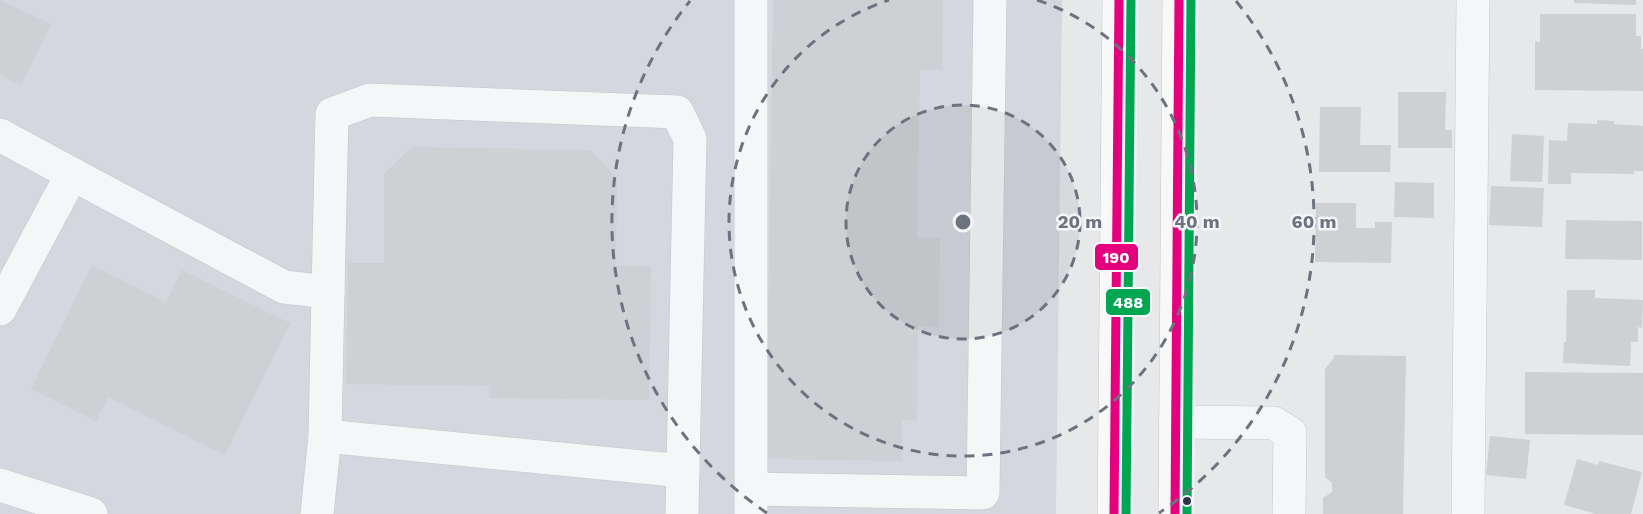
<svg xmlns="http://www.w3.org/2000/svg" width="1643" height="514" font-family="'Work Sans',sans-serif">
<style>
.built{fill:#d4d7dd}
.building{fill:#ced0d3}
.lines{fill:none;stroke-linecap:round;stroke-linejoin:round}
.minor-casing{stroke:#c4c6c8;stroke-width:34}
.major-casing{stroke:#c2c5c8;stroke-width:34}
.minor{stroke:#f5f6f7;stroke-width:33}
.major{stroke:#f8f8f8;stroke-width:33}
.bus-1-casing{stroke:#f4f6f9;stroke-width:14}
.bus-2-casing{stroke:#f4f6f9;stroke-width:14}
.bus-1{stroke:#e5007d;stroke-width:9}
.bus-2{stroke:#00a651;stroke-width:9}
.ring{fill:none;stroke:#6c737f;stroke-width:3;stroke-dasharray:10 8}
.bus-dot{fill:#2b3445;stroke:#f4f6f9;stroke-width:2}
.centre{fill:#6c737f;stroke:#f4f6f9;stroke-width:3}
.ring-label{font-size:18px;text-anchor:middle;font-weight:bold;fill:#6c737f;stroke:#f4f6f9;stroke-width:5;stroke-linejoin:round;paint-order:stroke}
.line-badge{stroke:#f4f6f9;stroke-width:2}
.badge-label{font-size:16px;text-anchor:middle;font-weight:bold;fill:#fff}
</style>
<rect width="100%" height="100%" fill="#e6e8ea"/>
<polygon class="built" points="0,0 1062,0 1056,514 0,514"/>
<g class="building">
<polygon points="0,0 51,24 21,85 0,75"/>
<polygon points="773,0 943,0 942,70 920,70 917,238 940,238 939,327 918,326 917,421 902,420 902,461 766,459"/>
<polygon points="1574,0 1636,0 1636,5 1574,3"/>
<polygon points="1540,14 1636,14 1636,36 1641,36 1641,49 1643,49 1643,91 1535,90 1535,41 1540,42"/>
<polygon points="1398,92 1446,92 1445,130 1452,130 1452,148 1398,148"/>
<polygon points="1320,107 1361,107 1360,145 1391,145 1390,172 1319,172"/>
<polygon points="1597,120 1614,121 1614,124 1643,126 1643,171 1634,171 1634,174 1571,173 1571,184 1548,184 1549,140 1567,141 1568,123 1597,124"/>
<polygon points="1512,134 1544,136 1542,182 1510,181"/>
<polygon points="412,147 591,150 617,178 616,266 651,266 649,400 489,398 489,386 346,384 348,263 384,263 384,174"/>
<polygon points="1395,182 1434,183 1434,218 1394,217"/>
<polygon points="1491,186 1544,188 1542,227 1489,225"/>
<polygon points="1316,203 1356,203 1356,228 1375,228 1375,222 1392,222 1391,263 1315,262"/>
<polygon points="1566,220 1642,221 1642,260 1565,259"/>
<polygon points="92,265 166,302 182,270 290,323 225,455 108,397 96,421 31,389"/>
<polygon points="1567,290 1595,290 1595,298 1643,300 1642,328 1638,327 1638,342 1631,342 1630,366 1563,363 1564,342 1566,342"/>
<polygon points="1334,355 1406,356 1403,514 1323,514 1323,498 1332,492 1332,483 1325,477 1325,369 1333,359"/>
<polygon points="1525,372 1643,373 1643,435 1525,434"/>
<polygon points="1490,436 1530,440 1526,479 1486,475"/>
<polygon points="1577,459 1598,465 1599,461 1642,472 1631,514 1596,514 1564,505"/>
</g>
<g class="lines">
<g class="minor-casing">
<g id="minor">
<polyline points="751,0 751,514"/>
<polyline points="0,135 72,174 0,309"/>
<polyline points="72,174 284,287 328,292 332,114 370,100 677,112 690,139 682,514"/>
<polyline points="328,292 325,436 683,471"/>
<polyline points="1175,422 1274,423 1290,433 1289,514"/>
<polyline points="0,485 91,514"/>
<polyline points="751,489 983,493 990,0"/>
<polyline points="317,514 325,436"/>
<polyline points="1468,514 1473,0"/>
</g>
</g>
<g class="major-casing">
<g id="major">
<polyline points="1114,514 1119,0"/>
<polyline points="1175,514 1179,0"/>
</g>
</g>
<use href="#minor" class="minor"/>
<use href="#major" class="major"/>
<g class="bus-1-casing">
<g id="bus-1">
<polyline points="1114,514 1119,0"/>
<polyline points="1175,514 1179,0"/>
</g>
</g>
<g class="bus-2-casing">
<g id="bus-2">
<polyline points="1126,514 1131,0"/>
<polyline points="1187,514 1191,0"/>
</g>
</g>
<use href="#bus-1" class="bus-1"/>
<use href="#bus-2" class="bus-2"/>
</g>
<circle cx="963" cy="222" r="117" fill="#6c737f" fill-opacity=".12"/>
<g class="ring">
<circle cx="963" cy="222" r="117"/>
<path d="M1037 0A234 234 0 1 1 889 0"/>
<path d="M767 513A351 351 0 0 1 690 1M1236 1A351 351 0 0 1 1159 513"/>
</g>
<circle class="bus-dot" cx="1187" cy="501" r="5"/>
<circle cx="963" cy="222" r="9" class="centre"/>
<g class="ring-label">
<text x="1080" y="228">20 m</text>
<text x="1197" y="228">40 m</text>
<text x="1314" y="228">60 m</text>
</g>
<g class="line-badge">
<rect x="1094" y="243" width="45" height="28" rx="6" fill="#e5007d"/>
<rect x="1105" y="288" width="46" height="28" rx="6" fill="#00a651"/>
</g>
<g class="badge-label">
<text x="1116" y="263">190</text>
<text x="1128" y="308">488</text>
</g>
</svg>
